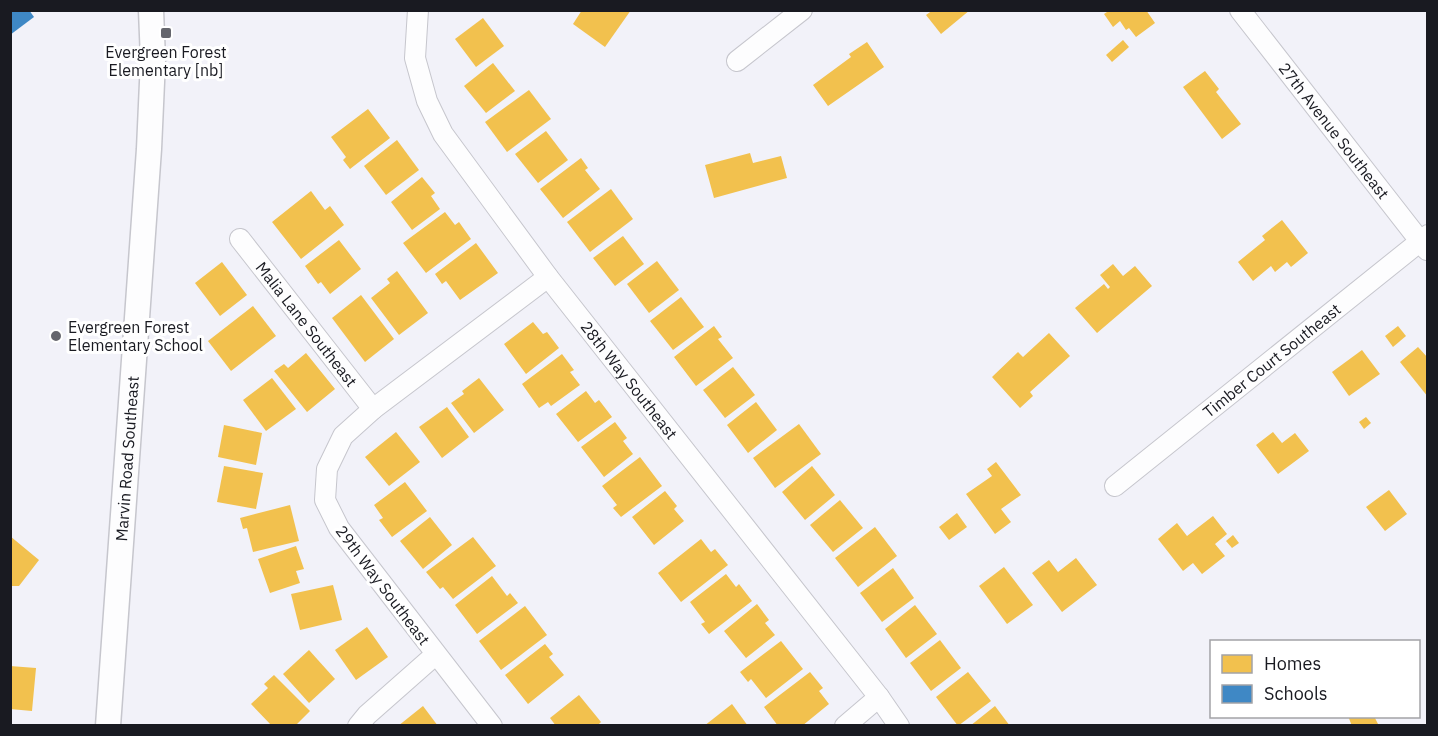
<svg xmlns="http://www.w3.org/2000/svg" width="1438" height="736" font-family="'IBM Plex Sans',sans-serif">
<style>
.homes{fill:#f2c14e}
.schools{fill:#3f88c5}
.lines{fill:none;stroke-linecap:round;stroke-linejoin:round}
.minor-casing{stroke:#c6c6cd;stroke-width:22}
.tertiary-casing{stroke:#c6c6cd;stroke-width:27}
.minor{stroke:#fdfdfe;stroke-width:20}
.tertiary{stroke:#fdfdfe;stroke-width:24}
.poi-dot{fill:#65666d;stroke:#fff;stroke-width:2}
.labels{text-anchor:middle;stroke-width:6;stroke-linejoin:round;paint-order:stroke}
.poi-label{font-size:16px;fill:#191a21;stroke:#fff}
.street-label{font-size:16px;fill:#191a21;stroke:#fff}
</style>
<rect width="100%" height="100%" fill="#f2f2f9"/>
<g class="homes">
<polygon points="582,10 631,10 605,47 573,24"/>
<polygon points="933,10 970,10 941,34 926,15"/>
<polygon points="1110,10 1146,10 1155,23 1136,37 1129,28 1126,30 1120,21 1113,27 1104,14"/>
<polygon points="483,18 504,46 476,67 455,39"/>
<polygon points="1123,40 1129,47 1112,62 1106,55"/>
<polygon points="867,42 884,67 828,106 813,85 851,57 849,54"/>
<polygon points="493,63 515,91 486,113 464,86"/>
<polygon points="1205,71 1219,89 1216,92 1241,124 1222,139 1183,87"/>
<polygon points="529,90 551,119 507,152 485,122"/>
<polygon points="368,109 390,138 350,169 343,160 346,157 331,137"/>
<polygon points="546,131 568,160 538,183 515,154"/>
<polygon points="397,140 419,170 386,195 364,166"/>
<polygon points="750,153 753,163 781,156 787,178 714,198 705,165"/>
<polygon points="581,158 588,168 585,170 600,189 563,218 540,189"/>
<polygon points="422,177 435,193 431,196 440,209 412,230 391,202"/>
<polygon points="611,189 633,219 590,252 567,222"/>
<polygon points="311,191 325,210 330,206 344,225 301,259 272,222"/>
<polygon points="445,212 455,225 459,222 471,239 426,273 403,243"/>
<polygon points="1282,220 1308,253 1291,267 1287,262 1275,272 1271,266 1253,281 1238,262 1265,240 1262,236"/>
<polygon points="623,236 644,264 615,286 593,258"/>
<polygon points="339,240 361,269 330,294 321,282 318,284 305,266"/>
<polygon points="476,243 498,273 460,300 446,281 442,284 435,274"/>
<polygon points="657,261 679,290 649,313 627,284"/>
<polygon points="222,262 247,295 220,316 195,283"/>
<polygon points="1113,264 1123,276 1135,266 1152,286 1097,333 1075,308 1104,284 1108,289 1110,287 1100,275"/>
<polygon points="397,271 428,313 399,335 371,298 390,283 387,279"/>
<polygon points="361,295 394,339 365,362 332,318"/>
<polygon points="681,297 704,327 673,350 650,321"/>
<polygon points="253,306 276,336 231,371 208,341"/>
<polygon points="533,322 543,334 547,332 559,348 526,374 504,344"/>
<polygon points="714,326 722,337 718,339 733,358 696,386 674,357"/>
<polygon points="1398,326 1406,336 1393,347 1385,336"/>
<polygon points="1049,333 1070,356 1030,392 1033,396 1020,408 992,377 1018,352 1023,357"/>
<polygon points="1418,347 1428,358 1428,397 1400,362"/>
<polygon points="1362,350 1380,374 1349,396 1332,372"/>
<polygon points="306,353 335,389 307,412 274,371 284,364 288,368"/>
<polygon points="562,354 574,370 570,372 580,385 551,406 548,402 539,408 522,384"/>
<polygon points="733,367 755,395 725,418 703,390"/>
<polygon points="272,378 296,409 266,431 243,400"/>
<polygon points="479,378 504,410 474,433 451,403 464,394 462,391"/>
<polygon points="586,391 595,403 599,400 612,417 578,442 556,414"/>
<polygon points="756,402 777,430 748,453 727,425"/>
<polygon points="447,407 469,437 442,458 419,427"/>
<polygon points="1366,417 1371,423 1364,429 1359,422"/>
<polygon points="615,422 627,438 623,441 633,454 604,477 581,447"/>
<polygon points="799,424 821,454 775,488 753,458"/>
<polygon points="224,425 262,433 256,465 218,457"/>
<polygon points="396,432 420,462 389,486 365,457"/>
<polygon points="1273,432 1282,443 1295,433 1309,451 1278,474 1256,445"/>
<polygon points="640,457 662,486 621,517 613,508 617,505 602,486"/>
<polygon points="996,462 1021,495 1001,509 1011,522 995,534 966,494 992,476 987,469"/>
<polygon points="224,466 263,473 256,509 217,502"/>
<polygon points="812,466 835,495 805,520 782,492"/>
<polygon points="405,482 427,511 392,537 379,520 383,518 374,505"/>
<polygon points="1389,490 1407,514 1385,531 1366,507"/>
<polygon points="665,491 677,506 674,509 684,521 654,545 632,517"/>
<polygon points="840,500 863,528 833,552 810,525"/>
<polygon points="290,505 299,541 253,552 247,528 243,529 240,518"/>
<polygon points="957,513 967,527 949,540 939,527"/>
<polygon points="1213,516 1227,534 1215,544 1225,556 1202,574 1193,563 1183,571 1158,539 1177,523 1187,536"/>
<polygon points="430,517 452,545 423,569 400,541"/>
<polygon points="875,527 897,556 858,587 835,558"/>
<polygon points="1233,535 1239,543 1232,548 1226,541"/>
<polygon points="10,536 39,560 19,586 10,586"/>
<polygon points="473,537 496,566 453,599 443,587 440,589 426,572"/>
<polygon points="701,539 711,552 715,549 728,565 681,602 658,573"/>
<polygon points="296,546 304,569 296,571 300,583 270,593 258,559"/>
<polygon points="1076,558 1097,585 1062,612 1032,573 1049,560 1058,572"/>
<polygon points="1004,567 1033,605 1007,624 979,586"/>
<polygon points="893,568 914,598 882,622 860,593"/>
<polygon points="726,574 736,587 739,584 752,601 709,634 701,624 705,622 690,602"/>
<polygon points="492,576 507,596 510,593 518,603 477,634 455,605"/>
<polygon points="333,585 342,620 300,630 291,594"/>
<polygon points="757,604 769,620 765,623 775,635 746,658 724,631"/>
<polygon points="915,605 937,634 906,658 885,629"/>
<polygon points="525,606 547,635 501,670 479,641"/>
<polygon points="367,627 388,657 356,680 335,650"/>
<polygon points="940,640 961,668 931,691 910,663"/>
<polygon points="781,641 803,669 766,698 751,679 748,682 740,672"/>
<polygon points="545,644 553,654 549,657 564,675 528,704 505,675"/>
<polygon points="309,650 335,679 309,703 283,674"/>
<polygon points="10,666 36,668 32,711 10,709"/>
<polygon points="810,672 823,688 819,691 829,704 802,726 778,726 764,707"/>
<polygon points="968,672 991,701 958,726 936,697"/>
<polygon points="274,675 310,711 295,726 272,726 251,704 268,688 264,684"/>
<polygon points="579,695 601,722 597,726 556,726 550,718"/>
<polygon points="732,704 748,726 704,726"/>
<polygon points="423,706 438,726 398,726"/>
<polygon points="995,706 1010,726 970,726"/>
<polygon points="1348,716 1374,716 1378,724 1352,726"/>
</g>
<polygon class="schools" points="10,10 29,10 34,17 10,35"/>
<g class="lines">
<g class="minor-casing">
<g id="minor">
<path id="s1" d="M 418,10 L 415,58 L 427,101 L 443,134 L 548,277 L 879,697 L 899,726"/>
<path id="s2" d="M 1240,10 L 1427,250"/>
<polyline points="737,61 802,10"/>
<path id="s3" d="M 240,239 L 373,409"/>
<path id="s4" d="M 1115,486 L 1428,235"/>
<polyline points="358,726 367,715 435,655"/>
<polyline points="492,726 339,528 325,500 327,469 343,436 373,409 548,277"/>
<polyline points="845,726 879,697"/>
</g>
</g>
<g class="tertiary-casing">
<g id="tertiary">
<path id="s5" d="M 108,726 L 149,149 L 153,60 L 151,10"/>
</g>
</g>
<use href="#minor" class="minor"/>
<use href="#tertiary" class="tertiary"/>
</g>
<g class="poi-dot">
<rect x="160" y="27" width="12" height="12" rx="3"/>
<circle cx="56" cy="336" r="6"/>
</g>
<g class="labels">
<g class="poi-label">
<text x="166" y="58">Evergreen Forest<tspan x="166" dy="18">Elementary [nb]</tspan></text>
<text x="68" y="333" text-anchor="start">Evergreen Forest<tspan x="68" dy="18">Elementary School</tspan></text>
</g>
<g class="street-label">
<text dy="6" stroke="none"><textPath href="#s2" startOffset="153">27th Avenue Southeast</textPath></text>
<text dy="6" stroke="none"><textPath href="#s3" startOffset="108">Malia Lane Southeast</textPath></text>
<text dy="6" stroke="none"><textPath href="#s4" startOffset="201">Timber Court Southeast</textPath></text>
<text dy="6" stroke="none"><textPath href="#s1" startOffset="438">28th Way Southeast</textPath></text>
<text dy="6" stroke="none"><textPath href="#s5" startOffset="268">Marvin Road Southeast</textPath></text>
<text transform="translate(383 585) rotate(53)" y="6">29th Way Southeast</text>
</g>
</g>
<rect width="1438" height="736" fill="none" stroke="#191a21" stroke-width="24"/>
<rect x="1210" y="640" width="210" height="78" fill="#ffffff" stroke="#a3a3a6" stroke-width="1.5"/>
<rect x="1222" y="655" width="30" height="18" fill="#f2c14e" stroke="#a3a3a6" stroke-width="1.5"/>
<text x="1264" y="670" font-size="18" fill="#191a21">Homes</text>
<rect x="1222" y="685" width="30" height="18" fill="#3f88c5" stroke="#a3a3a6" stroke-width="1.5"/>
<text x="1264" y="700" font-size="18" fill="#191a21">Schools</text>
</svg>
